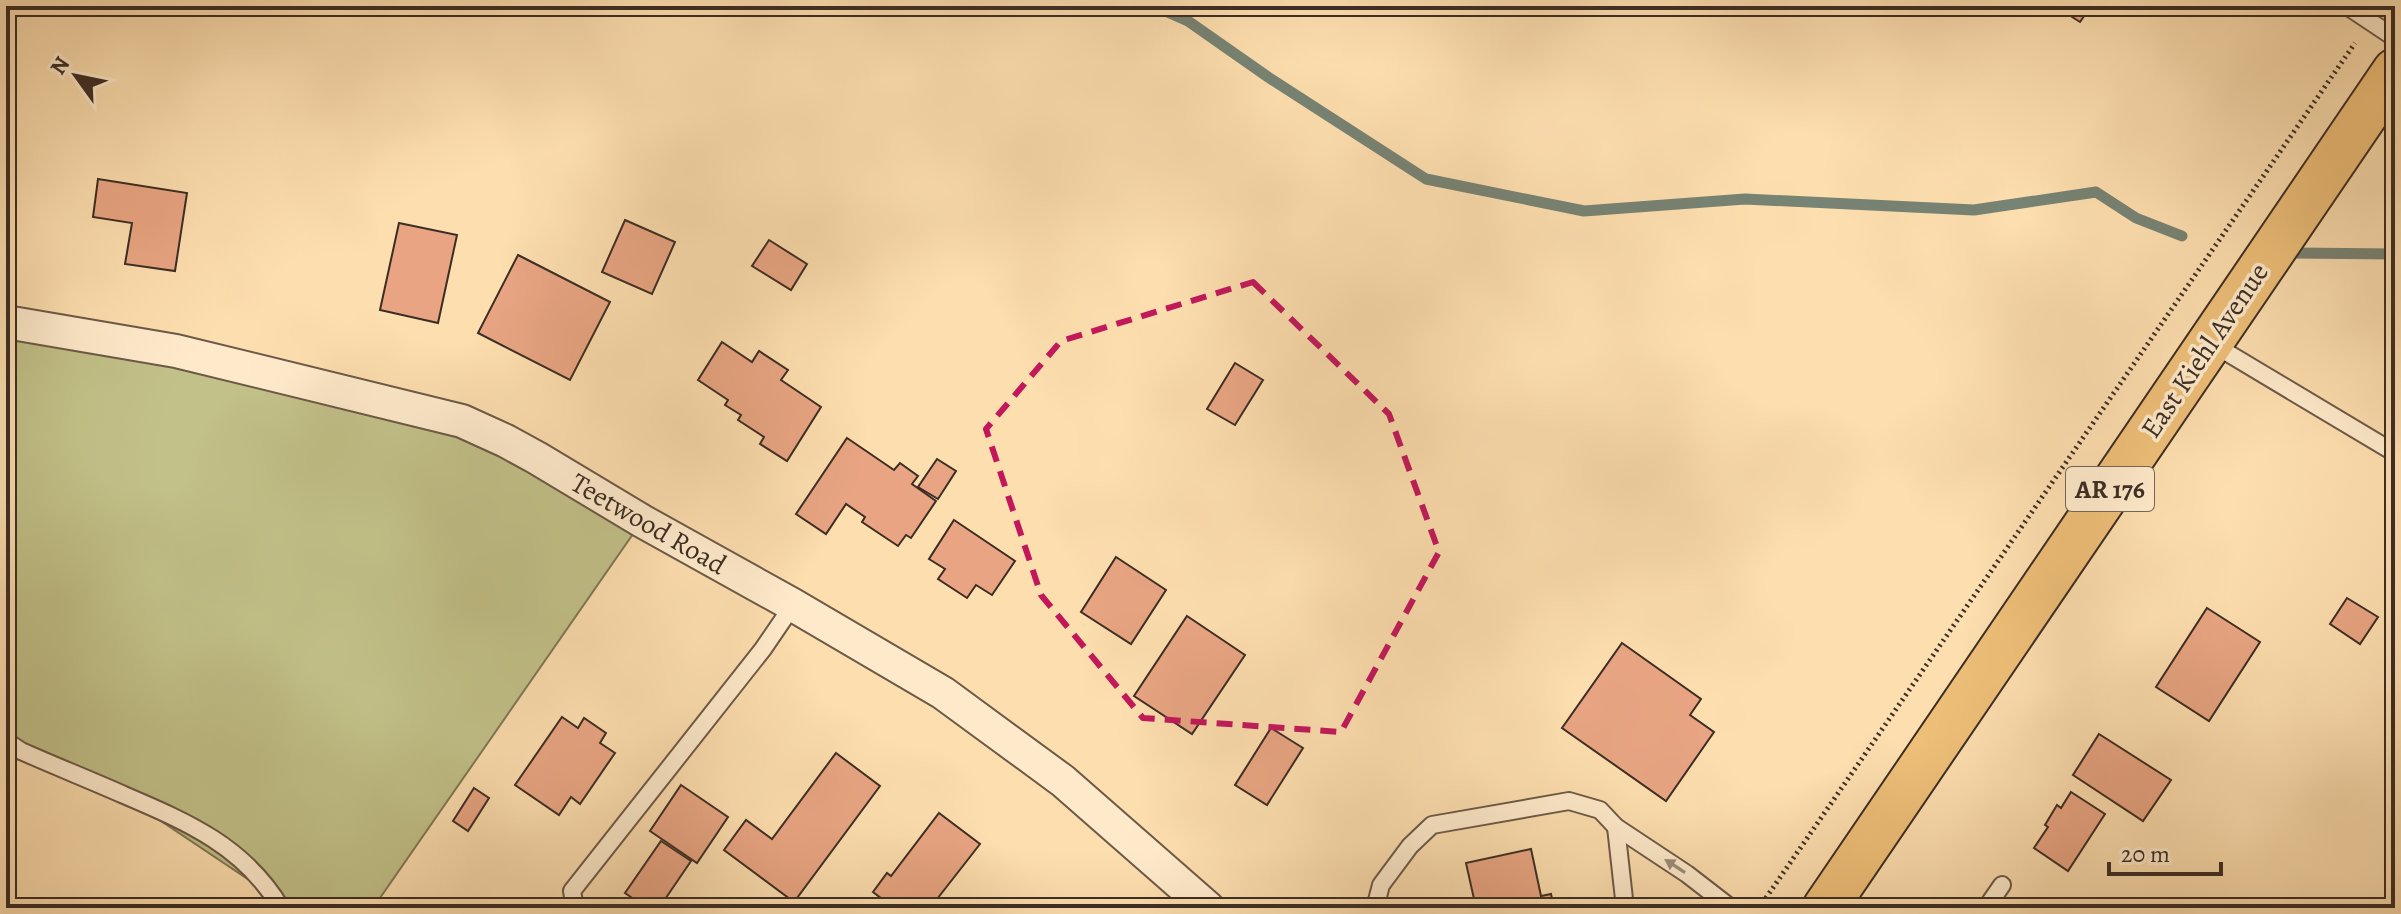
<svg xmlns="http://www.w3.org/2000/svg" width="2401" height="914" font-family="Alegreya,serif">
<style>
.green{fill:#c2c189;stroke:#7f7756;stroke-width:2}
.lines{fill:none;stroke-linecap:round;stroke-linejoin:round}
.stream{stroke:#778374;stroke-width:11}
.building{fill:#e9a583;stroke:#3c2d24;stroke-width:2}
.service-casing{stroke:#6c5947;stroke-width:20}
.minor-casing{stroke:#6c5947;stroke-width:36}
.primary-casing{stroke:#3c2d24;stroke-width:48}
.path{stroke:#3c2d24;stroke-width:5;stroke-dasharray:2 4;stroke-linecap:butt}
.service{stroke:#feeacb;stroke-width:16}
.minor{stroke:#feeacb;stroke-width:32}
.primary{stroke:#eebf78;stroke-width:44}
.oneway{fill:#9d8c78}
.marked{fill:none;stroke:#c2185b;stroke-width:6;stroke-dasharray:16 10;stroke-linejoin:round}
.labels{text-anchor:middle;stroke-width:7;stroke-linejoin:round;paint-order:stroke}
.shield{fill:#feeacb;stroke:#766656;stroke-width:2}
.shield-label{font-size:26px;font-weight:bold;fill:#3c2d24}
.street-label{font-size:28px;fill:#3c2d24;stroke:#feeacb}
</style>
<rect width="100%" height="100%" fill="#fddeaf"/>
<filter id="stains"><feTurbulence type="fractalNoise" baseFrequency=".0025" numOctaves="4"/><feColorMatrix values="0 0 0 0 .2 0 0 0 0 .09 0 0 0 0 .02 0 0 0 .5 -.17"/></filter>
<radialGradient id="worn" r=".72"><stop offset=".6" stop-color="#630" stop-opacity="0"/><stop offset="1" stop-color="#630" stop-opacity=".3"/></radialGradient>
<polygon class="green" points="6,322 462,421 642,521 373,908 291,908 131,801 6,745"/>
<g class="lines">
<g class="stream">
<polyline points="1154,6 1188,21 1268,77 1426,179 1584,211 1745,199 1974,210 2096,192 2136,218 2182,236"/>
<polyline points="2294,253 2395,254"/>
</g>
</g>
<g class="building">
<polygon points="2055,6 2091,6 2080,22"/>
<polygon points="98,179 187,193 175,271 125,264 132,223 93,217"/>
<polygon points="625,220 675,242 652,294 602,272"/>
<polygon points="399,223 457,235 438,323 380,310"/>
<polygon points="769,240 807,264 791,290 752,266"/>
<polygon points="518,255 610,302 570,380 478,333"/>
<polygon points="722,342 752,362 759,351 788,370 781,380 821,407 787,461 760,444 764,437 738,420 741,415 725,405 728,400 698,380"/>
<polygon points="1235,363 1263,380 1235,425 1207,409"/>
<polygon points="847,438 894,470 900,463 918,476 912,484 936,501 911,538 906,535 898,546 862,522 865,517 846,504 826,534 796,514"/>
<polygon points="937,459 956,471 938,499 918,487"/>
<polygon points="954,520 1015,561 992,595 976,585 967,598 938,579 945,569 929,559"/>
<polygon points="1116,557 1166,590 1131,644 1081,612"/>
<polygon points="2347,598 2378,617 2360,644 2330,624"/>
<polygon points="2207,608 2260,642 2209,721 2156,687"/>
<polygon points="1187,616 1245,655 1192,734 1134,696"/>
<polygon points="1622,643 1701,699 1690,715 1714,732 1666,801 1562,728"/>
<polygon points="562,717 578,728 584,718 606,733 600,743 615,753 580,804 571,797 559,815 515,785"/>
<polygon points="1271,728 1303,748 1267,805 1235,785"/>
<polygon points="2099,734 2171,780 2143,821 2073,775"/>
<polygon points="836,753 880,786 794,902 724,850 746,820 772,839"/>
<polygon points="681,785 728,817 697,863 650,831"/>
<polygon points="474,788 489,798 468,831 453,821"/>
<polygon points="2071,792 2105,814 2068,871 2034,848 2048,827 2045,825 2057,805 2061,808"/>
<polygon points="939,813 980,844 930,908 894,908 873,892 887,873 891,876"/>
<polygon points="661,841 691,861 659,908 647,908 625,893"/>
<polygon points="1531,849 1541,896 1551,894 1554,908 1476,908 1466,863"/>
</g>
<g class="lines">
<g class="service-casing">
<g id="service">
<polyline points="2347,6 2395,38"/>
<polyline points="2211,343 2395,453"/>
<path d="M 6,741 L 21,751 C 55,766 90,780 124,795 C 187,822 244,846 281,908"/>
<polyline points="1616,827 1625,908"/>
<polyline points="575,908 572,891 763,649 793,605"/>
<polyline points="1375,908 1381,885 1410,846 1432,825 1569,801 1600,810 1616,827 1687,874 1731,908"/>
<polyline points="1986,908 2002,885"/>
</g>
</g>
<g class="minor-casing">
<polyline id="minor" points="6,322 176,351 462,421 506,441 537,458 642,521 793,605 943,693 1063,781 1208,908"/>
</g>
<g class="primary-casing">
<polyline id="primary" points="1825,908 2395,71"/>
</g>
<polyline class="path" points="1759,908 2355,43"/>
<use href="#service" class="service"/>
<use href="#minor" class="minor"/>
<use href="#primary" class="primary"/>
</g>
<defs><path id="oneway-solid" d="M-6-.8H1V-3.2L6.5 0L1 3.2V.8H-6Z" transform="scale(2)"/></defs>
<use class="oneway" href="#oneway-solid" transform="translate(1675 866) rotate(-147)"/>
<path class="marked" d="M 1253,282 L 1389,414 L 1439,552 L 1341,732 L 1143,718 L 1041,595 L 986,429 L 1061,341 Z"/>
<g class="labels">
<rect class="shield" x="2066" y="467" width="88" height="44" rx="6"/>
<g class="shield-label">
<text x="2110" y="498">AR 176</text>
</g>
<g class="street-label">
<text transform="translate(2204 350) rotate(-56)" y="10">East Kiehl Avenue</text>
<text transform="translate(649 523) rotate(30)" y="10">Teetwood Road</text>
</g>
</g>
<rect width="2401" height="914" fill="none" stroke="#fddeaf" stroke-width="32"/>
<rect x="8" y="8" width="2385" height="898" fill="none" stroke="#3c2d24" stroke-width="4"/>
<rect x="16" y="16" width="2369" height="882" fill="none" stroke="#3c2d24" stroke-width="2"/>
<g transform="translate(76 76) rotate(303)" stroke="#feeacb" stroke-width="6" paint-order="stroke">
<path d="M0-6L14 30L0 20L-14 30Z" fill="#3c2d24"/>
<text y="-12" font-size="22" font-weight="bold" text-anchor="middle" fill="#3c2d24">N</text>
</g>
<path d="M2109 862v12h112v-12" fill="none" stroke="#3c2d24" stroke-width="4"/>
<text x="2121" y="862" font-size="24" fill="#3c2d24" stroke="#feeacb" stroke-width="6" paint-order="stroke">20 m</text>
<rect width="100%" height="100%" filter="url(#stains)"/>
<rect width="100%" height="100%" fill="url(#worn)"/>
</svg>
